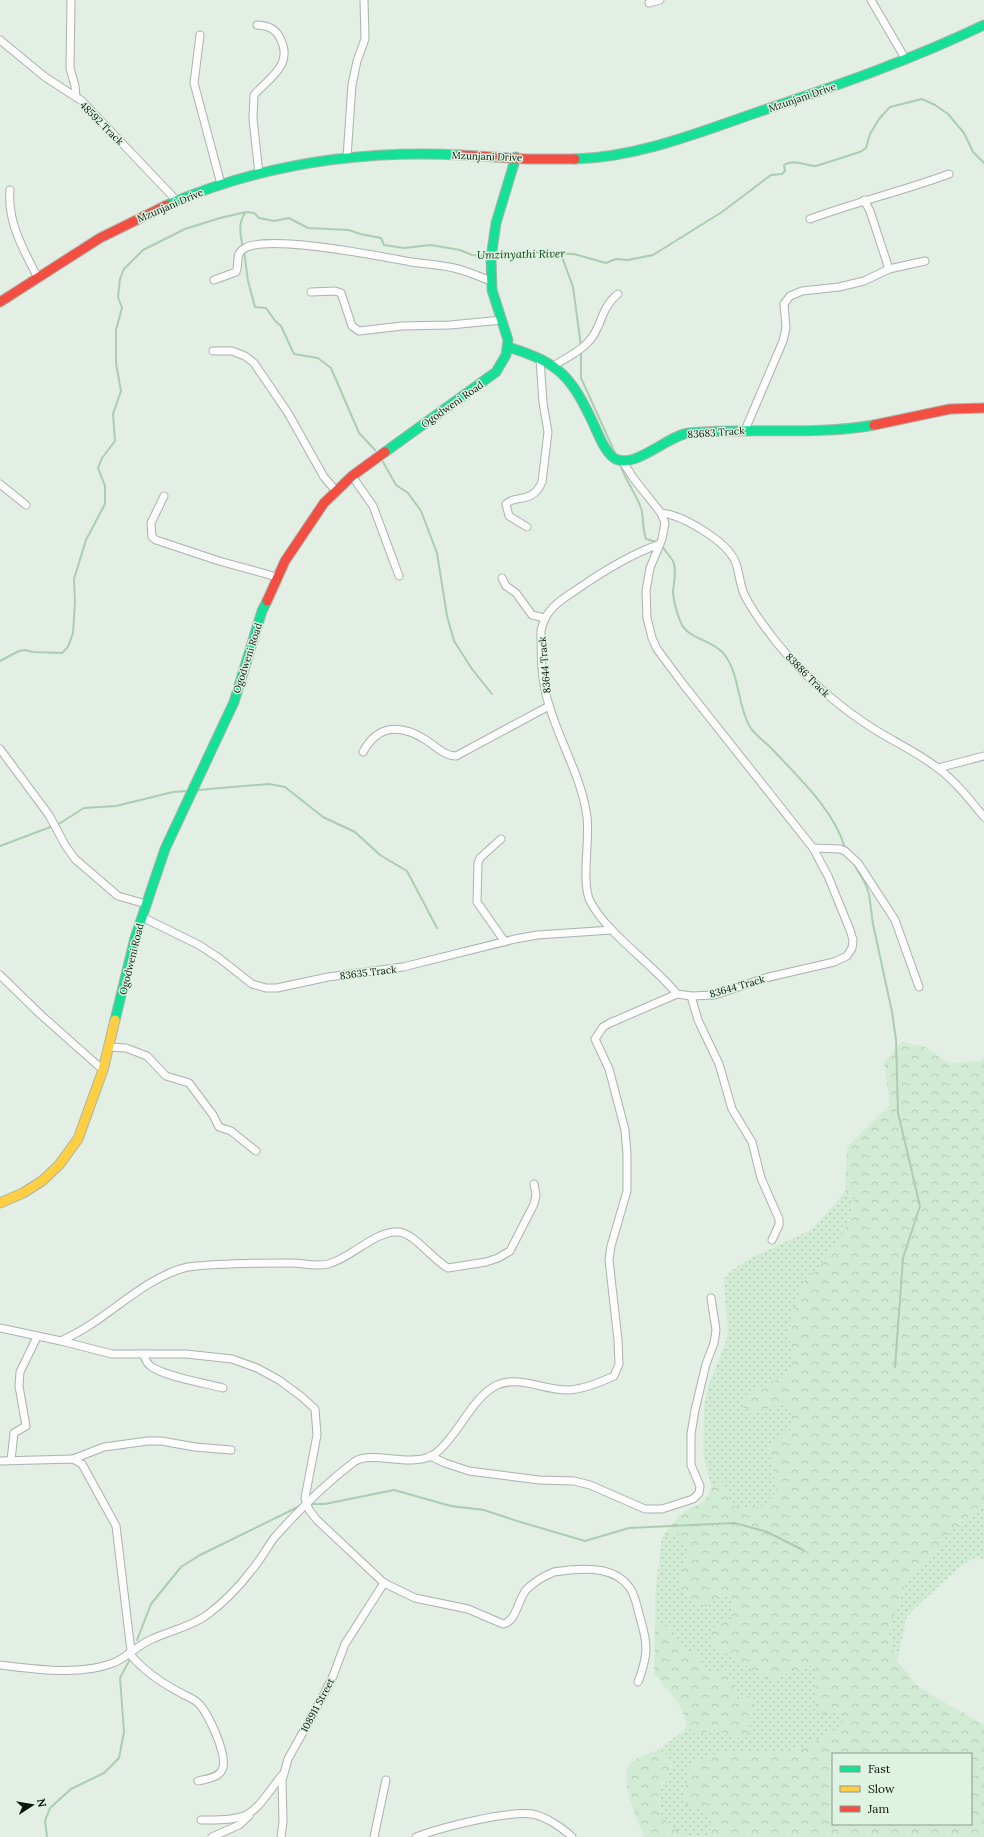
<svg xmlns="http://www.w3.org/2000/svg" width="984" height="1837" font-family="Lora,serif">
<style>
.grass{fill:url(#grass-dots)}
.forest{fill:url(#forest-crowns);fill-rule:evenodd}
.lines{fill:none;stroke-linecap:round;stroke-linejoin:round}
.stream{stroke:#accdb1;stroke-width:2}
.street-casing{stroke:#aab3ab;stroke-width:9}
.fast-casing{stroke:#aab3ab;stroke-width:11}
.slow-casing{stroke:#aab3ab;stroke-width:11}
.jam-casing{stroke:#aab3ab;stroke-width:11}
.street{stroke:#fbfcfb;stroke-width:7}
.fast{stroke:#16e098;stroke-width:9}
.slow{stroke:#ffcf43;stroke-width:9}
.jam{stroke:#f24e42;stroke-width:9}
.labels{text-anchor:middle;stroke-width:3;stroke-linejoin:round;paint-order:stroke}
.street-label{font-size:10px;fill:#0d140e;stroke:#def3e1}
.water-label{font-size:11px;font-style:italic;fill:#063815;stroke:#def3e1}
</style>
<defs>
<pattern id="grass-dots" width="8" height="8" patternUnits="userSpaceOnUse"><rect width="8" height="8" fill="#d2ebd5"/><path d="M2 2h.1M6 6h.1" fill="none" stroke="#b3c9b6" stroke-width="1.8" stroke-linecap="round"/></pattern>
<pattern id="forest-crowns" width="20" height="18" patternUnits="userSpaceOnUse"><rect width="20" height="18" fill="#d2ebd5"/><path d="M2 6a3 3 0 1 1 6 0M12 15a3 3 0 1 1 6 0" fill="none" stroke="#b3c9b6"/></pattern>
</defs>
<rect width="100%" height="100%" fill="#e3eee4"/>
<g class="grass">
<polygon points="845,1192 855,1197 850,1218 841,1237 816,1271 807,1277 789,1330 793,1371 744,1396 751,1415 779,1404 790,1407 793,1428 769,1449 777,1491 764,1506 743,1509 733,1506 721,1480 711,1486 703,1451 704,1408 708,1387 728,1336 724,1280 730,1272 749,1259 813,1229"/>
<polygon points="984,1504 984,1559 976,1557 958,1568 907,1616 897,1661 889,1633 905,1586 951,1531"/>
<polygon points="678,1533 723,1594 732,1598 732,1620 769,1680 816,1664 831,1712 841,1715 843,1726 795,1751 720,1752 687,1806 706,1811 712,1820 710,1831 704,1837 689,1837 673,1829 660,1814 659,1793 673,1765 662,1748 687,1727 695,1734 715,1730 744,1740 750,1732 749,1721 756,1702 737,1699 727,1670 707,1673 698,1655 678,1646 669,1628 655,1622 655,1598 662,1537"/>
</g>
<g class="forest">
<path d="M 902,1042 L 923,1046 L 949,1063 L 982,1061 L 984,1055 L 984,1504 L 951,1531 L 905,1586 L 889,1633 L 897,1661 L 920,1688 L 984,1725 L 984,1837 L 704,1837 L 710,1831 L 712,1820 L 706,1811 L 687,1806 L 683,1796 L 691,1764 L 720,1752 L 795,1751 L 843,1726 L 841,1715 L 831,1712 L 821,1715 L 815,1707 L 816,1664 L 769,1680 L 715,1647 L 710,1638 L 713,1627 L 732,1619 L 732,1598 L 723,1594 L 706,1606 L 687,1599 L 681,1590 L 679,1569 L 691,1550 L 678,1533 L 662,1537 C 668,1530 674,1521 680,1515 C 695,1503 706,1508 711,1486 L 721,1479 L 733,1506 L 743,1509 L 764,1506 L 777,1491 L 769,1449 L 793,1428 L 790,1407 L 779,1404 L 751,1415 L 743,1407 L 744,1396 L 793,1371 L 789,1330 L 797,1297 L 807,1277 L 816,1271 L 841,1237 L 850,1218 L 855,1197 L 845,1192 L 847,1147 L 890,1105 L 884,1062 ZM 833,1754 L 971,1754 L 971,1824 L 833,1824 Z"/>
<path d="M 655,1622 C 670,1628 676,1629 678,1646 L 698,1655 L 707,1673 L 727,1670 L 737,1699 L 747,1696 L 756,1701 L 749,1721 L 750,1732 L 744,1740 L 715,1730 L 695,1734 L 687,1727 L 681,1707 L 654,1673 Z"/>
<path d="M 662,1748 L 673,1765 C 669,1773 660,1785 659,1794 C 655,1816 671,1828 689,1837 L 645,1837 C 638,1821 615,1775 633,1761 C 641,1755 653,1752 662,1748 Z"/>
</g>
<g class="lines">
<g class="stream">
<path d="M 243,247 C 240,235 238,223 245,213"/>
<polyline points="244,251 248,281 255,307 266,308 276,322 281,326 294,354 318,358 331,368 359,433 375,450"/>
<polyline points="561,254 573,287 581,346"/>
<path d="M 494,256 L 510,256 L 528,252 L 574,254 L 606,263 L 616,259 L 628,260 L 653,255 L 722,212 L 771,175 L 782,174 L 785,171 L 784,165 C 794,158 805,166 816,166 L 860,152 L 866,148 L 870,134 L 879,119 L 890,107 L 922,99 L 935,105 L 948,114 L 964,133 L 973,152 L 984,163"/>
<polyline points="581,351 581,378 615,453"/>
<polyline points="383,462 396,485 408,493 421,511 437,553 447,616 454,641 472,669 492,694"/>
<path d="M 620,464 C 625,480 635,492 641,508 C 644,518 642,528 646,539 L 657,542"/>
<path d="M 662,546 C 665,551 670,556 673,561 C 677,570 674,581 673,591 C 673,600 678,617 682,625 C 691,640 713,640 724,654 C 740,674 737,705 750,727 C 755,735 765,742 772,749 C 798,777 834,810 845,848"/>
<polyline points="0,661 19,651 25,650 33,652 62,653 68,647 73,633 75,602 74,579 86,540 105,504 105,486 98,468 102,458 115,441 113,414 121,391 116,363 116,330 122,308 118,297 120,279 124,269 143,250 185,229 220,218 246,212 254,213 259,218 274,221 289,218 308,228 349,230 360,234 381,238 384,245 404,248 431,245 460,250 472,255 487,256"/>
<polyline points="198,790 269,784 285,787 323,817 355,832 380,855 407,871 437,928"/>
<polyline points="57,825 84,808 116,806 173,792 188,791"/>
<polyline points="0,846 53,826"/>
<polyline points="853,862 865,883 869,894 873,924 892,1012 896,1040 898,1113 920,1206 903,1258 895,1367"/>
<polyline points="309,1504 325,1504 394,1490 451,1506 484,1510 517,1521 585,1541 629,1528 735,1523 767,1532 803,1550"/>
<polyline points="137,1640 151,1604 181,1567 200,1555 300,1506"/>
<polyline points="47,1837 45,1821 50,1808 71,1789 104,1773 119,1758 124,1732 120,1678 129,1661"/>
</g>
<g class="street-casing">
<g id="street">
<polyline points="71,0 70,68 75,86 76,97"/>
<polyline points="871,0 906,60"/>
<polyline points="649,3 660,0"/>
<path d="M 257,25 C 268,26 275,28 280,38 C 294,65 270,77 254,95 L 253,119 L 259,174"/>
<polyline points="200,35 194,83 221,184"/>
<polyline points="0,40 45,77 82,101 177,201"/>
<polyline points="347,157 352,85 357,61 365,39 364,0"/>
<path d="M 10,190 C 7,222 24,251 38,278"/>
<polyline points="864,200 870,211 889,269"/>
<path d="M 810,219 C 856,202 903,191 949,174"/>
<path d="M 214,280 L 236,272 C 240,263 234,254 245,248 C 270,234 379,256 411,262 C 425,264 440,265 454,268 C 467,271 478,276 491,281"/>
<polyline points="311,292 335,291 341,293 352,326 359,331 402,326 450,325 502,320"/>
<polyline points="213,351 232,351 245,356 254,363 288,413 324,477 336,491"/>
<path d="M 554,366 C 565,358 580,352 589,341 C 602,328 600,308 618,294"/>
<polyline points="745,430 783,341 786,328 784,304 790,296 802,291 839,287 864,281 889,269 925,261"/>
<path d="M 623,462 L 634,479 L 661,513 L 665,523 L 662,539 L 650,568 L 646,591 L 647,618 L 652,638 L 657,649 L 683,684 L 813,848 L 828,876 L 850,930 L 853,940 L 852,948 L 847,956 L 834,962 L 765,978 L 715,995 L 691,996 L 677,994 C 653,964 607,934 590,901 C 581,882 590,840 587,817 C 582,778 560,743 549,705 C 541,682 541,655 541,630 C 543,623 545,616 550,611 C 557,601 569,595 579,588 C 605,570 631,554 660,544"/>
<polyline points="352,476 373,506 399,576"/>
<polyline points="0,484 26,505"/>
<polyline points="164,496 151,523 152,537 156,540 219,561 277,577"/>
<path d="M 661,513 C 683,515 726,541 735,561 C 740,572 739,585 745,596 C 753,612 766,629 777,643 C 805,677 840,708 877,731 C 897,743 920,754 939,769 C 956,782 970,800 984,817"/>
<path d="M 527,527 L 509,516 L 506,504 C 515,494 532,505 542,482 L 548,432 L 543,403 L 540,359"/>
<polyline points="502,578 506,586 516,593 532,615 545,618"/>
<polyline points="0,749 49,815 65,845 75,859 118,896 146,904"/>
<path d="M 363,752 C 378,724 401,724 426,740 C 435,746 445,756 456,756 L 549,706"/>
<polyline points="938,768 984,756"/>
<polyline points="501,839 480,858 478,863 477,902 505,942"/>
<polyline points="813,848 840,849 845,851 858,863 895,920 919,987"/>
<polyline points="142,917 199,945 219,958 252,984 266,988 277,988 328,977 403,967 515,939 537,935 612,930"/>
<polyline points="0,975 41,1015 103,1070"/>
<polyline points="691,996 698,1020 719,1064 732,1109 752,1142 761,1178 779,1219 779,1225 772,1240"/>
<polyline points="108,1047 126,1048 147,1056 166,1076 189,1083 213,1115 219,1127 231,1131 256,1151"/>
<path d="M 0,1328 L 61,1341 L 112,1354 L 186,1354 L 232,1359 L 257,1368 L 279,1380 L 302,1397 L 315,1409 L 317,1435 L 305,1498 L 309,1510 L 317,1520 L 384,1583 L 415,1598 L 468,1609 L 503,1624 C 516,1622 518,1600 526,1590 C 533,1583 544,1576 554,1572 C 559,1571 564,1571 569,1570 C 591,1568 616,1568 630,1588 C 635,1595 637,1606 639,1614 C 648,1644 649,1653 638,1682"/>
<path d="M 61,1341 C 71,1336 81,1331 90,1325 C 121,1305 152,1275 188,1267 C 222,1263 257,1263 291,1263 C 303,1263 316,1267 328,1264 C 352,1258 375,1230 399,1232 C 415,1234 433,1260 448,1268 L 486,1262 L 498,1258 L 510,1251 L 534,1204 L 536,1195 L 534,1184"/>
<path d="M 144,1354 C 145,1360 147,1364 152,1367 C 167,1377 204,1383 223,1388"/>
<polyline points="430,1456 445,1463 469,1471 539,1480 574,1481 590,1485 645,1509 662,1509 693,1499 699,1493 700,1486 691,1465 691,1434 695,1410 706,1364 714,1343 716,1330 711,1298"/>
<polyline points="73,1459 104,1447 148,1441 161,1441 195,1447 231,1450"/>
<polyline points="11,1460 14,1433 26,1426 19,1386 20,1372 37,1337"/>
<polyline points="0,1461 73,1459 82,1464 116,1526 131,1651"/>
<path d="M 129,1653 C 142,1669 160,1682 179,1692 C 185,1696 193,1698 198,1703 C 208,1712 229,1757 222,1770 C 218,1778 206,1779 198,1781"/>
<path d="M 0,1665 C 35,1669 79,1676 113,1663 C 126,1658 137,1646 150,1640 C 168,1631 191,1627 207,1615 C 223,1603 239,1587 251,1571 C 260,1561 266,1549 274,1538 C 298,1511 325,1484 354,1462 C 372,1449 414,1470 436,1453 C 459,1435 471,1398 497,1385 C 520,1375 545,1391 569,1390 C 584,1389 601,1382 614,1376 L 619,1364 L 618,1340 L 609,1260 L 611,1246 L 627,1191 L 627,1154 L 625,1130 L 609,1069 L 595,1039 L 603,1027 L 610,1023 L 677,994"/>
<path d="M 201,1820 C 256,1821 251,1814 283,1774"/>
<polyline points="212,1837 239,1825 249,1816"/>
<polyline points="281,1837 283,1822 282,1781 288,1759 322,1698 333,1676 345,1644 384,1583"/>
<polyline points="374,1837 386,1780"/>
<path d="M 416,1837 C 442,1827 506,1811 532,1814 C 545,1816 563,1828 572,1837"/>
</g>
</g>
<g class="fast-casing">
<g id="fast">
<path d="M 575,159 C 640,157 703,131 764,110 C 839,85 913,59 984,25"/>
<path d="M 167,205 C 259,165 359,150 460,155"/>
<path d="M 508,347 C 560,363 571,376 594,425 C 599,436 604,450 614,458 C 633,471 668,435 689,433 C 750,427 814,436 874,425"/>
<polyline points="385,452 496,372 506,355 508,340 492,290 491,258 496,223 516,157"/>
<polyline points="115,1020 135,938 165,849 234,702 262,611 267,601"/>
</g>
</g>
<g class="slow-casing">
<polyline id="slow" points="0,1203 23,1193 42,1181 59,1165 78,1139 103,1070 115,1020"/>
</g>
<g class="jam-casing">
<g id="jam">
<polyline points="460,155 527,159 575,159"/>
<polyline points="0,302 100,238 167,205"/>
<polyline points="874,425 950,409 984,408"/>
<polyline points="267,601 285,561 324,503 352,476 385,452"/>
</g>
</g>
<use href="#street" class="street"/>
<use href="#fast" class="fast"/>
<use href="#slow" class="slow"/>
<use href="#jam" class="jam"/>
</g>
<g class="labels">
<g class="street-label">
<text transform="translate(802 97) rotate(-19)" y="4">Mzunjani Drive</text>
<text transform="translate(102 123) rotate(45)" y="4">48592 Track</text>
<text transform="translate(487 156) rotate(2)" y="4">Mzunjani Drive</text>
<text transform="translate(170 205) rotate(-23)" y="4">Mzunjani Drive</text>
<text transform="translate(452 404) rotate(-35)" y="4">Ogodweni Road</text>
<text transform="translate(716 432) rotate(-4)" y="4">83683 Track</text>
<text transform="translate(247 658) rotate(-72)" y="4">Ogodweni Road</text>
<text transform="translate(544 665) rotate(-95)" y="4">83644 Track</text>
<text transform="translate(808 675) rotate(45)" y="4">83886 Track</text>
<text transform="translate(131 959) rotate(-76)" y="4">Ogodweni Road</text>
<text transform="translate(368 972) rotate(-7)" y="4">83635 Track</text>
<text transform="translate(737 986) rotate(-16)" y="4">83644 Track</text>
<text transform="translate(317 1705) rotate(-62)" y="4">108911 Street</text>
</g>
<g class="water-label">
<text transform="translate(521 254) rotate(-1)" y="4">Umzinyathi River</text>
</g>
</g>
<rect x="832" y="1753" width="140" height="72" fill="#def3e1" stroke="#8a9a8d"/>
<rect x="840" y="1766" width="20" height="6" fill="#16e098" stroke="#8a9a8d"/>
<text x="868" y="1773" font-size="12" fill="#0d140e">Fast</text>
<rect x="840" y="1786" width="20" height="6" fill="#ffcf43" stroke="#8a9a8d"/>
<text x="868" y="1793" font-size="12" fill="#0d140e">Slow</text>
<rect x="840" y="1806" width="20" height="6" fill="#f24e42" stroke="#8a9a8d"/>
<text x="868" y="1813" font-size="12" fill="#0d140e">Jam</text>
<g transform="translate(32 1805) rotate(78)" stroke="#def3e1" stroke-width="3" paint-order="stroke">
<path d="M0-3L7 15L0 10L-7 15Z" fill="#0d140e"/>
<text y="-6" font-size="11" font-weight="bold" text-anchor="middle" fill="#0d140e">N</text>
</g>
</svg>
